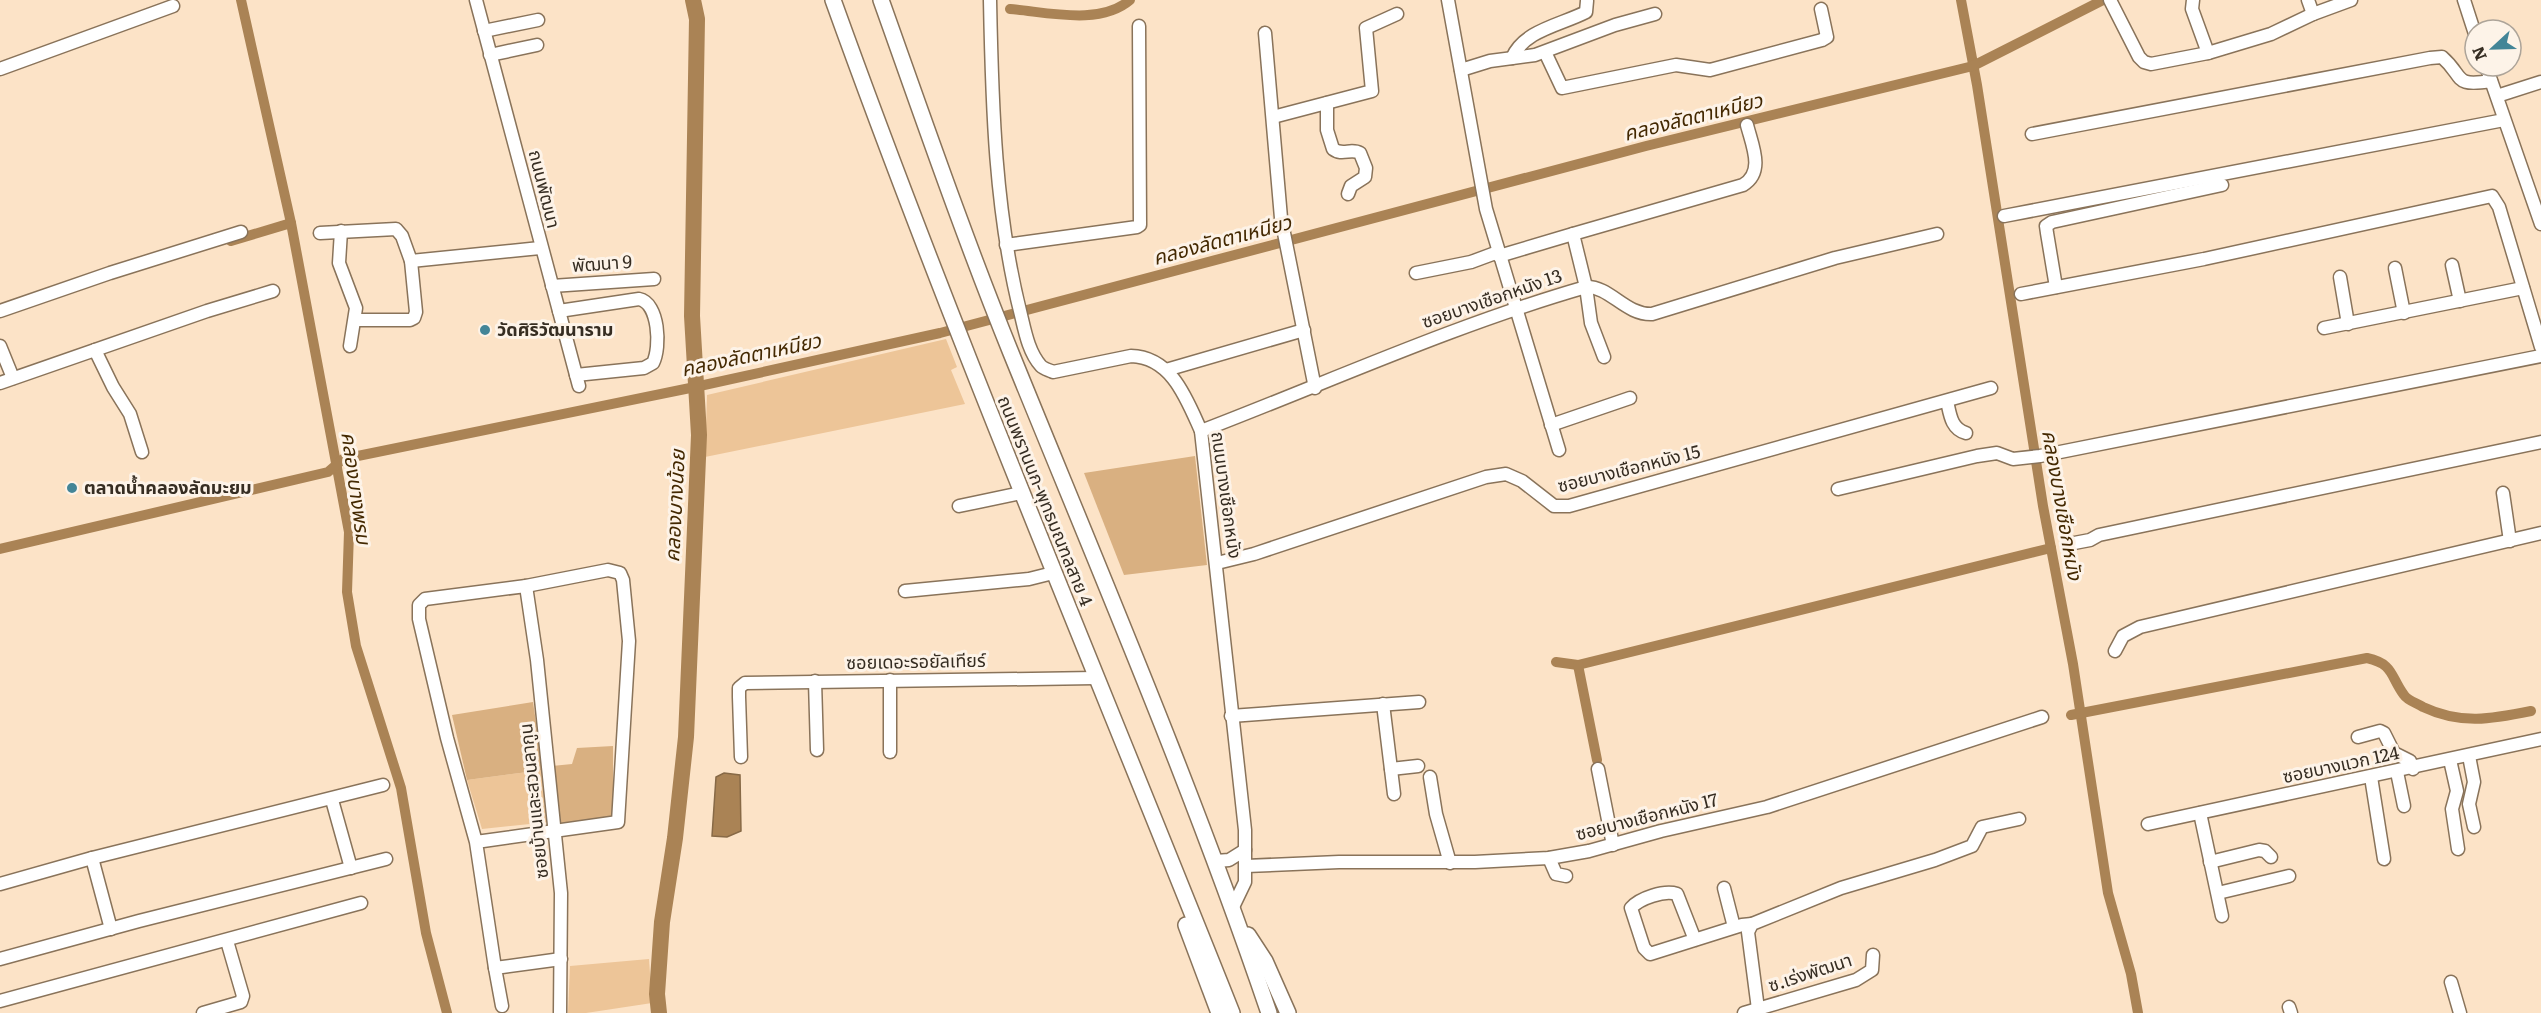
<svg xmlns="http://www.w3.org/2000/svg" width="2541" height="1013" font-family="Literata,'Noto Sans Thai',serif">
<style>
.green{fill:#edc598}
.forest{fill:#d9b081}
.water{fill:#aa8355;stroke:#876946;stroke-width:1.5}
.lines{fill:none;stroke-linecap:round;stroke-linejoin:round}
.canal{stroke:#aa8355;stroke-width:10}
.river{stroke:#aa8355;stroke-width:16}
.minor-casing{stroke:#89735a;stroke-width:15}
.major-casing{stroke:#89735a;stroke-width:18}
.minor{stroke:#fff;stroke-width:12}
.major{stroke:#fff;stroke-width:15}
.poi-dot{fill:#438597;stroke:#fdf3e8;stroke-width:2}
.labels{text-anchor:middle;stroke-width:6;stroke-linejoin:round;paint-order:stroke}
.street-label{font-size:18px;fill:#362d22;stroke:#fdf3e8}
.poi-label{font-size:18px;font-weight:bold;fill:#362d22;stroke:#fdf3e8;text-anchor:start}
.water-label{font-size:20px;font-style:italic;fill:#432801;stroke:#fdf3e8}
</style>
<rect width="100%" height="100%" fill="#fce3c7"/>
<g class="green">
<polygon points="946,339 957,367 951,370 965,404 705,457 707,395"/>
<polygon points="543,770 549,822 482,829 467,780"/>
<polygon points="649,959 652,1003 586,1013 568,1013 570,966"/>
</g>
<g class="forest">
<polygon points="1195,456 1207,565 1124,575 1084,473"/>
<polygon points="533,702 543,770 467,780 452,715"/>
<polygon points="613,746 613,816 605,819 560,825 552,766 572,764 577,748"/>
</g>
<polygon class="water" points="724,773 740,775 741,831 727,837 712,836 716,777"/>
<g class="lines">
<g class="canal">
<polyline points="241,0 291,223 349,532 347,592 356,646 401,788 426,933 447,1013"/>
<polyline points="1961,0 1977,85 2043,506 2073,664 2108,893 2131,974 2138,1013"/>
<path d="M 1010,9 C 1047,12 1100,26 1130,0"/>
<polyline points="231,241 291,223"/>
<polyline points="0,549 328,472 343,459 695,387 940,333 1646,146 1973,66 2103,0"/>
<polyline points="1556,662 1578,665 2051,548"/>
<polyline points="1578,665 1597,760"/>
<path d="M 2071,715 L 2367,658 C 2394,664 2390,676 2404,695 C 2408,701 2417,703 2423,707 C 2461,725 2492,719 2531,711"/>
</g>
<polyline class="river" points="659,1013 657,994 662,922 675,838 686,737 699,435 692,316 697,19 693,0"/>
<g class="minor-casing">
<g id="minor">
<polyline points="476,0 579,386"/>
<path d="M 990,0 C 992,105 995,213 1021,315 C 1025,332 1029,353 1041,366 C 1044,369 1049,370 1053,372 L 1131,356 C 1172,357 1187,400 1201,431 L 1245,830 L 1245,882 L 1233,907"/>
<polyline points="1448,0 1486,209 1559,450"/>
<polyline points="2110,0 2139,57 2144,62 2151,64 2208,53 2271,34 2313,14 2351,0"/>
<polyline points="2193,0 2192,9 2208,53"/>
<polyline points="2308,0 2313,14"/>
<polyline points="2464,0 2475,34"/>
<polyline points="484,31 538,20"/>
<polyline points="1265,33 1281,218 1315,388"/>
<polyline points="1545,52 1562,88 1676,65 1710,70 1822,40 1827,37 1821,9"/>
<polyline points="490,55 537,45"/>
<path d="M 1512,58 C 1524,30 1561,25 1586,12 L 1587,1"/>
<polyline points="2486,66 2541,224"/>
<polyline points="0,69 173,6"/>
<polyline points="1461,70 1490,61 1535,55 1615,25 1655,14"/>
<polyline points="2497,96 2541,82"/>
<path d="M 1327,103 L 1327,130 L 1333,149 C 1342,156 1351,148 1360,153 L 1366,168 L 1365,177 L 1351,186 L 1348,194"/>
<polyline points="1273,117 1372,91 1366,28 1397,14"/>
<path d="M 2032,134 L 2430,58 L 2442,57 C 2465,77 2452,87 2491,81"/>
<polyline points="2004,216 2504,120"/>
<polyline points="341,231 339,263 356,308 350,346"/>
<polyline points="320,233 396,229 402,236 411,261 540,248"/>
<polyline points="1006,245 1137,227 1140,225 1139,26"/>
<polyline points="1499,256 1573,234"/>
<polyline points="2452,265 2460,301"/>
<polyline points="2395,268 2404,313"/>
<polyline points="1416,273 1471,262 1498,252"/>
<polyline points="2340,277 2348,324"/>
<polyline points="552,286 654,279"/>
<polyline points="2056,287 2047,233 2046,226 2052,222 2222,185"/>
<polyline points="2021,294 2204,259 2492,196 2499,207 2541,347"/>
<polyline points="0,311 110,273 241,232"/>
<path d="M 559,311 L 639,299 C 659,303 661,347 653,363 L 644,368 L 576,375"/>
<polyline points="355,320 410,320 414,318 416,312 411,261"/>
<polyline points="2324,328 2523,288"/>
<polyline points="0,346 13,378"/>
<polyline points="95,350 113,387 130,414 142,452"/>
<path d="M 1604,357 L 1591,323 L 1586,287 L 1573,234 L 1743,185 C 1765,172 1752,145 1747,125"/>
<polyline points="1166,370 1304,330"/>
<polyline points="0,383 207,311 273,291"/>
<path d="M 1947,401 C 1950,414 1951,429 1966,433"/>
<polyline points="1551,425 1630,398"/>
<path d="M 1201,431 C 1329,382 1454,325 1586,287 C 1610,286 1625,315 1652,314 L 1835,258 L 1937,234"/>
<polyline points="1838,489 1977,456 1997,453 2013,459 2040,456 2541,356"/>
<polyline points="2503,493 2510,541"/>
<polyline points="959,506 1021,493"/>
<polyline points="2069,544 2090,540 2099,535 2541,442"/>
<polyline points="1217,563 1254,554 1486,477 1506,474 1522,481 1554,506 1569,506 1991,388"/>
<polyline points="526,586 537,660 561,893 560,1013"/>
<polyline points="905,591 1029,579 1053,573"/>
<polyline points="2115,651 2123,636 2140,627 2541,533"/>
<polyline points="890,680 890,752"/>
<polyline points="815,681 817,750"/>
<polyline points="1383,704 1394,794"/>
<polyline points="1231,716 1419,702"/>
<polyline points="2358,737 2380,731 2384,733 2394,753 2410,761 2413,769"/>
<polyline points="2469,756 2474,782 2469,804 2474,827"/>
<polyline points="741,757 739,697 739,688 745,683 1095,678"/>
<polyline points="2450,760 2457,791 2452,809 2458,849"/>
<polyline points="1391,769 1418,766"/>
<polyline points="1598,769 1613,845"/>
<polyline points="2397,772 2404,806"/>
<polyline points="1430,777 1436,814 1450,863"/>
<polyline points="2371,777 2384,859"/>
<polyline points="332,800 351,868"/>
<polyline points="2200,813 2222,916"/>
<polyline points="2148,824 2541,739"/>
<polyline points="476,842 618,822 629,641 623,580 620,573 608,570 526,586 425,599 419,605 419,619 447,738 476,842 495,968"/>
<polyline points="92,858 111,929"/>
<polyline points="1549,858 1556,874 1566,876"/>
<polyline points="1216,861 1229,860 1245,850"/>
<polyline points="2210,862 2259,850 2265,851 2271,857"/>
<polyline points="1246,866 1339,862 1475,862 1549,858 1589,851 1661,831 1767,807 2042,717"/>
<polyline points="0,884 92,858 383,785"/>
<polyline points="1724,888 1734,927"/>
<polyline points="2218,893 2289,876"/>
<path d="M 1695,940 L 1677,894 C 1664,890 1640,898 1631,908 L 1644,948 L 1650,954 L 1742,925 L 1752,924"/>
<polyline points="0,959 139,921 386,859"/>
<polyline points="2451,982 2460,1013"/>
<polyline points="0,1001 361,903"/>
<polyline points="502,1006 495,968 561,959"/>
<polyline points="2289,1007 2291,1013"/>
<polyline points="1758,1009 1748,932 1752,924 1841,888 1935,860 1972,846 1982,827 2019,819"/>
<polyline points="203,1013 241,1002 243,996 227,941"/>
<polyline points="1744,1013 1856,980 1872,970 1873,955"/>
</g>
</g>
<g class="major-casing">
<g id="major">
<path d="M 833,0 C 956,342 1098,676 1232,1013"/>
<path d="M 881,0 C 923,118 964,237 1011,353 C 1100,572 1193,789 1269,1013"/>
<polyline points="1186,925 1219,1013"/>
<polyline points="1248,935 1265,961 1288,1013"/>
</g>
</g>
<use href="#minor" class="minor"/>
<use href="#major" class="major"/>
</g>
<g class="poi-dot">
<circle cx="485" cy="330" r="6"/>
<circle cx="72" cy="488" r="6"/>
</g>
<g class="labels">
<g class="street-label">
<text transform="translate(544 189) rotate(76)" y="6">ถนนพัฒนา</text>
<text transform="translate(602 264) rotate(-4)" y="6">พัฒนา 9</text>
<text transform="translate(1492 299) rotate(-19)" y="6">ซอยบางเชือกหนัง 13</text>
<text transform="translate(1629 469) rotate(-14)" y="6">ซอยบางเชือกหนัง 15</text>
<text transform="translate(1226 495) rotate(82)" y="6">ถนนบางเชือกหนัง</text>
<text transform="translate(1045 501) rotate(68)" y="6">ถนนพรานนก-พุทธมณฑลสาย 4</text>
<text transform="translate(916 662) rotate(-1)" y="6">ซอยเดอะรอยัลเทียร์</text>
<text transform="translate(2341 765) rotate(-12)" y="6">ซอยบางแวก 124</text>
<text transform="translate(534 801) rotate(-96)" y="6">ซอยบ้านและสวนลากูน</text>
<text transform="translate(1647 817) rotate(-14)" y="6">ซอยบางเชือกหนัง 17</text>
<text transform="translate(1810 973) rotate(-18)" y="6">ซ.เร่งพัฒนา</text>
</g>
<g class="poi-label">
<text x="497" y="336">วัดศิริวัฒนาราม</text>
<text x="84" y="494">ตลาดน้ำคลองลัดมะยม</text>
</g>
<g class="water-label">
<text transform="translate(1693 117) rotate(-14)" y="7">คลองลัดตาเหนียว</text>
<text transform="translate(1222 240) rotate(-15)" y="7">คลองลัดตาเหนียว</text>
<text transform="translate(751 355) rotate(-12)" y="7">คลองลัดตาเหนียว</text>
<text transform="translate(356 488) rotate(82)" y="7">คลองบางพรม</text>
<text transform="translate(2062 505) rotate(80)" y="7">คลองบางเชือกหนัง</text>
<text transform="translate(675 506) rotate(-87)" y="7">คลองบางน้อย</text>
</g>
</g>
<g transform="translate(2493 48) rotate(248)"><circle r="28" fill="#fdf3e8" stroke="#ada499" stroke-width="1.5"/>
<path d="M0-4.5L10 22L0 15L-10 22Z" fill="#438597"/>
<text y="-9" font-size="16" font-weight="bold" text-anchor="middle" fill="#362d22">N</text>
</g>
</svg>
